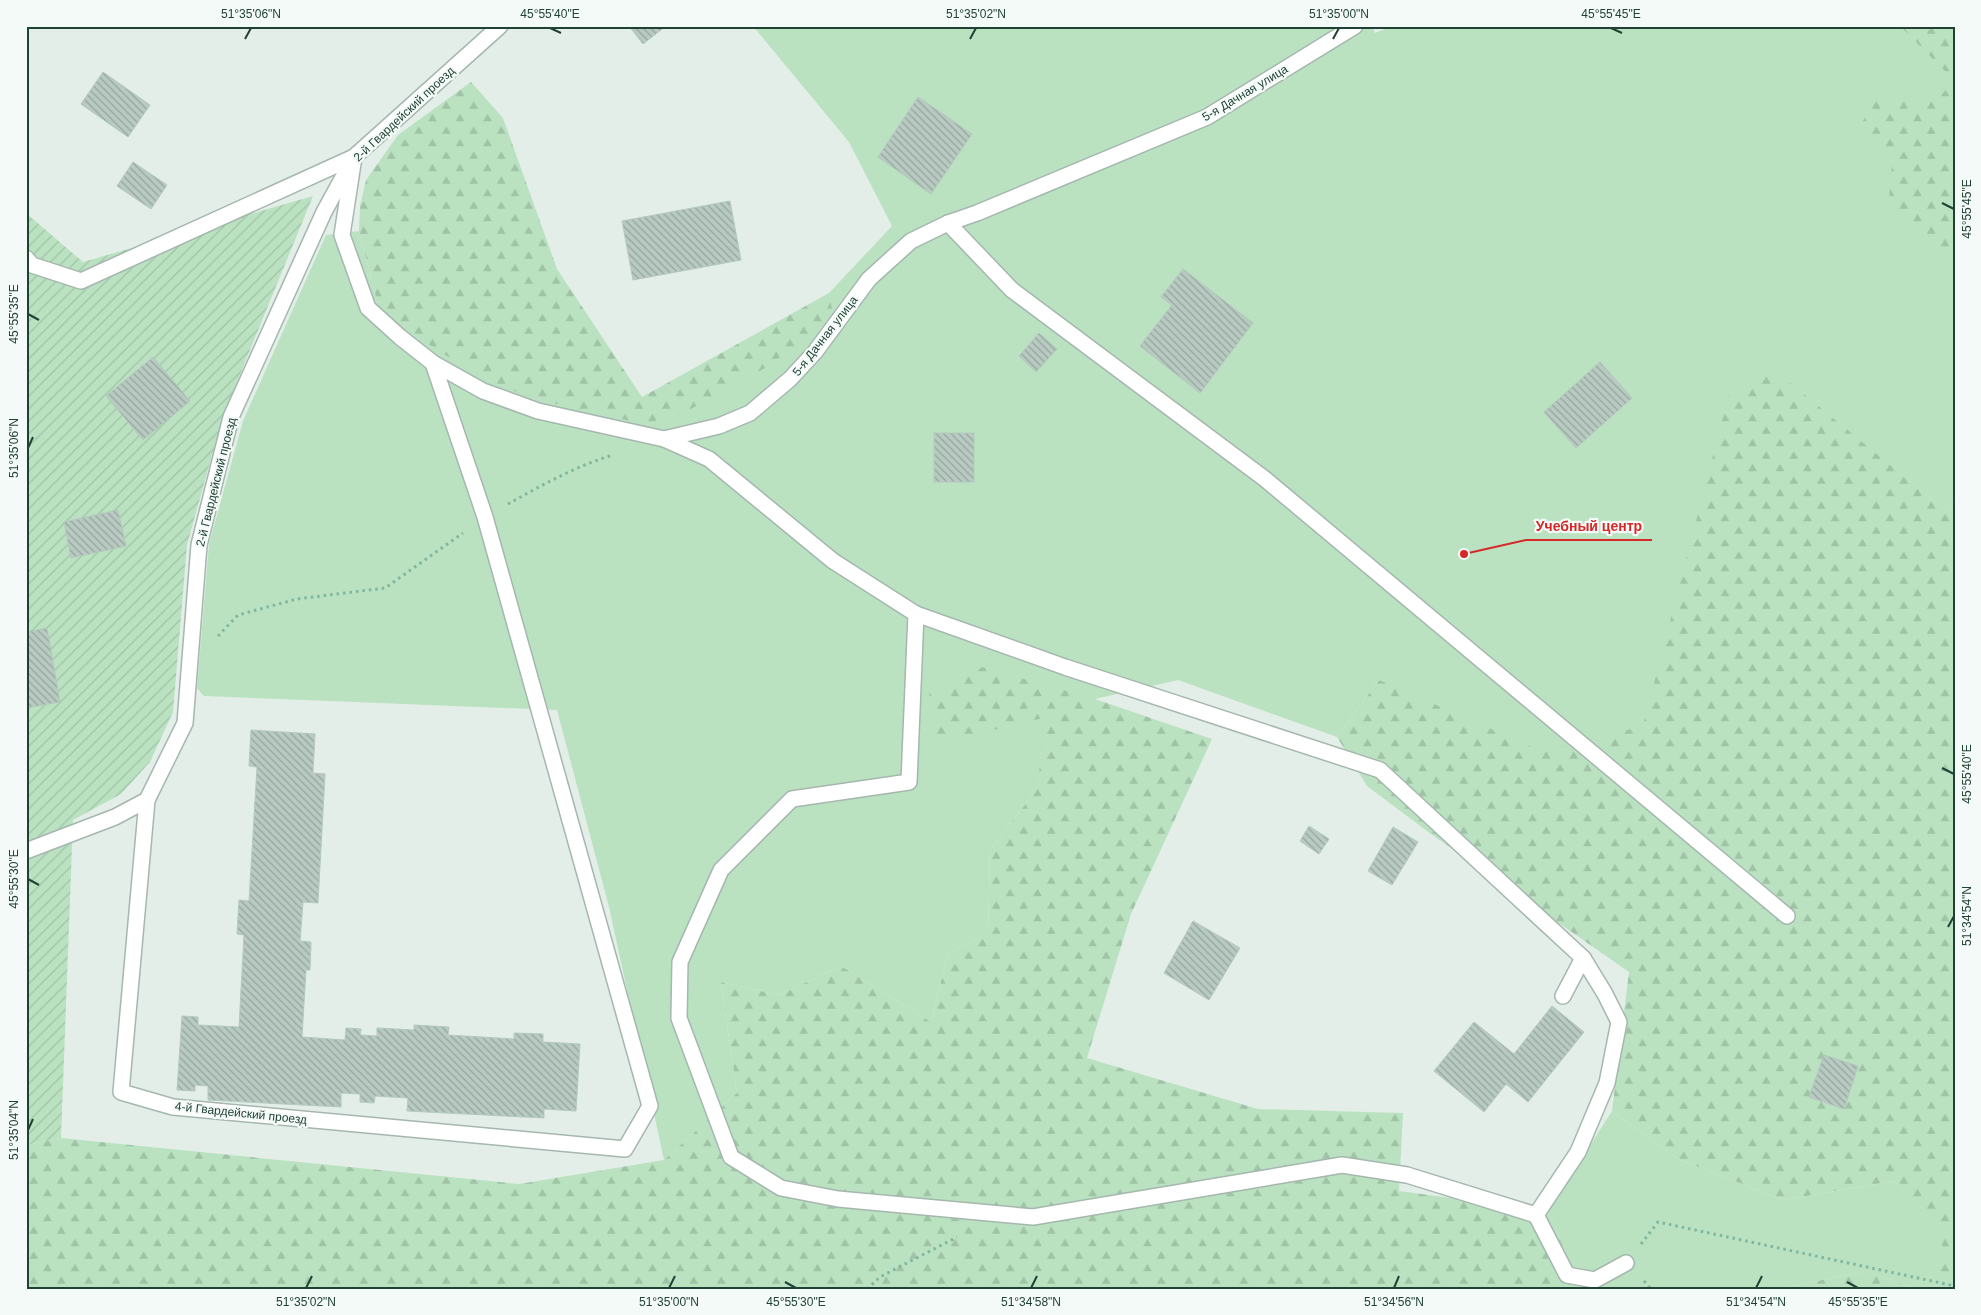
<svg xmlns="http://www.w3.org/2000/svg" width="1981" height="1315" font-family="Helvetica,sans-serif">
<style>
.grass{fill:#bae2c0}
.forest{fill:url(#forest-firs)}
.garden{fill:url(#garden-furrows)}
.building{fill:url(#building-back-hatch);stroke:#b4c9be}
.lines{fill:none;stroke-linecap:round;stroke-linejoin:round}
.service-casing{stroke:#a5b7af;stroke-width:18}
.path{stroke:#80b69f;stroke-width:3;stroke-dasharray:2.5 4;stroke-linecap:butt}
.service{stroke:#fff;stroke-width:15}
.ticks{fill:none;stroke:#204235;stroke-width:2}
.labels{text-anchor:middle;stroke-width:4.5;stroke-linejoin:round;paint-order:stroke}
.street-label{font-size:12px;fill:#204235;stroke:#f4faf7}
.leader{fill:none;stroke:#d62828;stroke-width:2}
.callout-dot{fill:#d62828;stroke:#f4faf7;stroke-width:2}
.callout-label{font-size:14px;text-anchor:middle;font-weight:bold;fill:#d62828;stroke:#f4faf7;stroke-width:4.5;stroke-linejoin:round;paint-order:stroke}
.neatline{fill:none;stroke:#204235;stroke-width:2}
.ticks-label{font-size:12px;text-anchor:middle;fill:#204235}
</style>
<defs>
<pattern id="forest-firs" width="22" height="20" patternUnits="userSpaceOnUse" patternTransform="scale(1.25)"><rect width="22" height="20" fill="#bae2c0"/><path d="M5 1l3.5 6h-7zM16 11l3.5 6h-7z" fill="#a0c3a6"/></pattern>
<pattern id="garden-furrows" width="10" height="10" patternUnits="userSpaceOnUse" patternTransform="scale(1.25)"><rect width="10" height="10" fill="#bae2c0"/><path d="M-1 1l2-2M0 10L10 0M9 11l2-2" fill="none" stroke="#a0c3a6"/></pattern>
<pattern id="building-back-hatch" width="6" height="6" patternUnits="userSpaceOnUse" patternTransform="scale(1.25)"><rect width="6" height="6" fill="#b8cac1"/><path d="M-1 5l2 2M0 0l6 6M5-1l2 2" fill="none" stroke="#95a69e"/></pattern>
</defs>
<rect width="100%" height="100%" fill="#e3eee8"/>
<g class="grass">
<polygon points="753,26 1372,26 1375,33 1392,26 1922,26 1955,55 1955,497 1945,510 1801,392 1722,648 1955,1116 1379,680 1337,737 1178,680 1095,699 1044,718 1038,788 990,850 988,933 948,953 931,1022 841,966 779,995 721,982 737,1093 664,1160 609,907 557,710 204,696 197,688 209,544 243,421 326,235 359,231 376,297 644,424 829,293 892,226 849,142"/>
<polygon points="1612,1111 1678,1159 1783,1200 1894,1181 1945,1232 1936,1289 1917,1289 1866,1271 1778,1289 1581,1289 1548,1211"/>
</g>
<g class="forest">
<polygon points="1900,26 1955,26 1955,265 1924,242 1889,201 1893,152 1856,135 1875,97 1938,99 1954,80"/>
<polygon points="471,82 503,118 557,269 642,397 829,293 832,309 815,332 765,368 680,415 644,424 539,400 490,382 437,350 405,327 376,297 359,231 360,206 366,180 398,135"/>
<polygon points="1777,372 1945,510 1955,497 1955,1289 1936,1289 1944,1232 1894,1181 1783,1200 1678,1159 1612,1111 1629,972 1431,834 1367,786 1337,737 1379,680 1542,751 1643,726 1729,394"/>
<polygon points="982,667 1095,699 1212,739 1131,914 1087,1058 1258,1109 1403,1113 1399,1191 1548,1211 1581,1289 26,1289 26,1145 61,1138 519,1184 664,1160 737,1093 721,982 779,995 841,966 931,1022 948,953 988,933 990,850 1038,788 1043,718 939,743 929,693"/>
<polygon points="1866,1271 1917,1289 1778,1289"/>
</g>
<polygon class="garden" points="313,196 223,416 187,545 173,712 150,762 121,794 73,820 61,1138 26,1145 26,213 83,262"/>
<g class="building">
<polygon points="629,26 666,26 643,44"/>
<polygon points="103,72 150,105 128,137 81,104"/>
<polygon points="918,97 972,134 931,194 878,157"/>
<polygon points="133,162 167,185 151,209 117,186"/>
<polygon points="730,201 741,260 633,280 622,221"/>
<polygon points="1183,269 1253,323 1200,393 1140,346 1172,305 1161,297"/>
<polygon points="1039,333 1057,349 1036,372 1019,356"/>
<polygon points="153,357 190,401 143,440 106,396"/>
<polygon points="1600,362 1632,398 1576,448 1544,412"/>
<rect x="934" y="433" width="40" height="49"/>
<polygon points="118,510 126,546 71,558 64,522"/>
<polygon points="47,628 60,702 26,708 26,632"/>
<polygon points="251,730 315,734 313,773 325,774 318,903 303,902 300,941 311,942 310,970 306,970 302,1037 345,1040 346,1028 361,1029 360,1035 377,1036 377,1028 414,1030 414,1025 449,1027 448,1035 514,1039 514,1033 543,1034 543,1042 580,1044 576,1111 544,1109 544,1118 407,1111 408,1098 375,1096 374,1103 360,1102 360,1094 341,1093 341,1107 208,1100 208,1086 195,1085 195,1091 177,1090 182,1016 198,1017 198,1025 239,1027 244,935 237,934 239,900 249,901 257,767 249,766"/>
<polygon points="1309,826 1329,839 1319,854 1300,841"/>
<polygon points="1393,827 1418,842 1392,885 1368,871"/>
<polygon points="1193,921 1240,948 1209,1000 1164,973"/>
<polygon points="1552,1006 1584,1032 1528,1102 1506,1084 1484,1112 1434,1071 1474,1022 1514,1054"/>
<polygon points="1824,1055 1858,1066 1844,1109 1809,1097"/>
</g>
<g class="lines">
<g class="service-casing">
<g id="service">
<polyline points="354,157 342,235 368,308 400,337 433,363 483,391 538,411 664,439 719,426 750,413 790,379 815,352 869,279 911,241 948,223 977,213 1207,117 1355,26"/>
<polyline points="948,223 1012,290 1265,479 1787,916"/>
<polyline points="26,258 32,265 81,281 354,157"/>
<polyline points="664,439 709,459 833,561 916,614 1065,667 1380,770 1583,958 1563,996"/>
<polyline points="916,614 909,782 792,799 721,870 680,962 679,1018 731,1157 781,1188 838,1199 1033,1217 1342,1165 1407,1175 1536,1215"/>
<polyline points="147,800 121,1092 173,1107 625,1149 650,1106 485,517 433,363"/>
<polyline points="26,851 115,817 147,800 185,723 199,545 231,417 324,212 354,157 500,26"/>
<polyline points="1583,958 1605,994 1619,1022 1607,1083 1578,1152 1536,1215 1567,1275 1595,1280 1626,1263"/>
</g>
</g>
<g class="path">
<path d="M 508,504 C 542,485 576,466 613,455"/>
<polyline points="218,636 238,615 297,599 385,588 463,533"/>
<polyline points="1641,1244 1658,1222 1955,1286"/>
<polyline points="1644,1281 1651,1289"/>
<polyline points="867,1289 880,1277 957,1237"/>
</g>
<use href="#service" class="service"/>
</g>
<path class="ticks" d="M 550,28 L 561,33M 1611,28 L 1622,33M 245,39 L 251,28M 970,39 L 976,28M 1333,39 L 1339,28M 1942,203 L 1954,209M 28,314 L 39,320M 28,448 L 33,437M 1942,768 L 1954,774M 28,879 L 39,885M 1948,927 L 1954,916M 28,1130 L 33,1119M 785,1282 L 796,1288M 1847,1282 L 1858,1288M 306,1288 L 312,1276M 669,1288 L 675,1276M 1031,1288 L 1037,1276M 1394,1288 L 1399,1276M 1756,1288 L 1762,1276"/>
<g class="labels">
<g class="street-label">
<text transform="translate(1245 93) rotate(-31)" y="4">5-я Дачная улица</text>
<text transform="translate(404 114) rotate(-43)" y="4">2-й Гвардейский проезд</text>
<text transform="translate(825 336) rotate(-52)" y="4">5-я Дачная улица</text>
<text transform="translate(216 482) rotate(-76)" y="4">2-й Гвардейский проезд</text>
<text transform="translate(241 1113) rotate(6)" y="4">4-й Гвардейский проезд</text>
</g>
</g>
<path class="leader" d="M1464 554L1526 540H1652"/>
<circle class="callout-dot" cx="1464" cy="554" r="5"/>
<g class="callout-label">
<text x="1589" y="531">Учебный центр</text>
</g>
<rect width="1981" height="1315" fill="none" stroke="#f4faf7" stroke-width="55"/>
<rect x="28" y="28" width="1926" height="1260" class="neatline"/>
<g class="ticks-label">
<text x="251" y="18">51°35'06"N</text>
<text x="550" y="18">45°55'40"E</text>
<text x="976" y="18">51°35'02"N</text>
<text x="1339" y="18">51°35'00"N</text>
<text x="1611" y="18">45°55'45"E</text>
<text transform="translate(1967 209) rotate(-90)" y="4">45°55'45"E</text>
<text transform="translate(14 314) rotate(-90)" y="4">45°55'35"E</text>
<text transform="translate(14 448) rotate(-90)" y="4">51°35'06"N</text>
<text transform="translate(1967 774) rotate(-90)" y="4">45°55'40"E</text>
<text transform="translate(14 879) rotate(-90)" y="4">45°55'30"E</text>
<text transform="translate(1967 916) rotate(-90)" y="4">51°34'54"N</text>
<text transform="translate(14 1130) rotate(-90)" y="4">51°35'04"N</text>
<text x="306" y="1306">51°35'02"N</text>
<text x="669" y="1306">51°35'00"N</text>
<text x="796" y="1306">45°55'30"E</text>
<text x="1031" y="1306">51°34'58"N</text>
<text x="1394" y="1306">51°34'56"N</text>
<text x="1756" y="1306">51°34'54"N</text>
<text x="1858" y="1306">45°55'35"E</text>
</g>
</svg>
